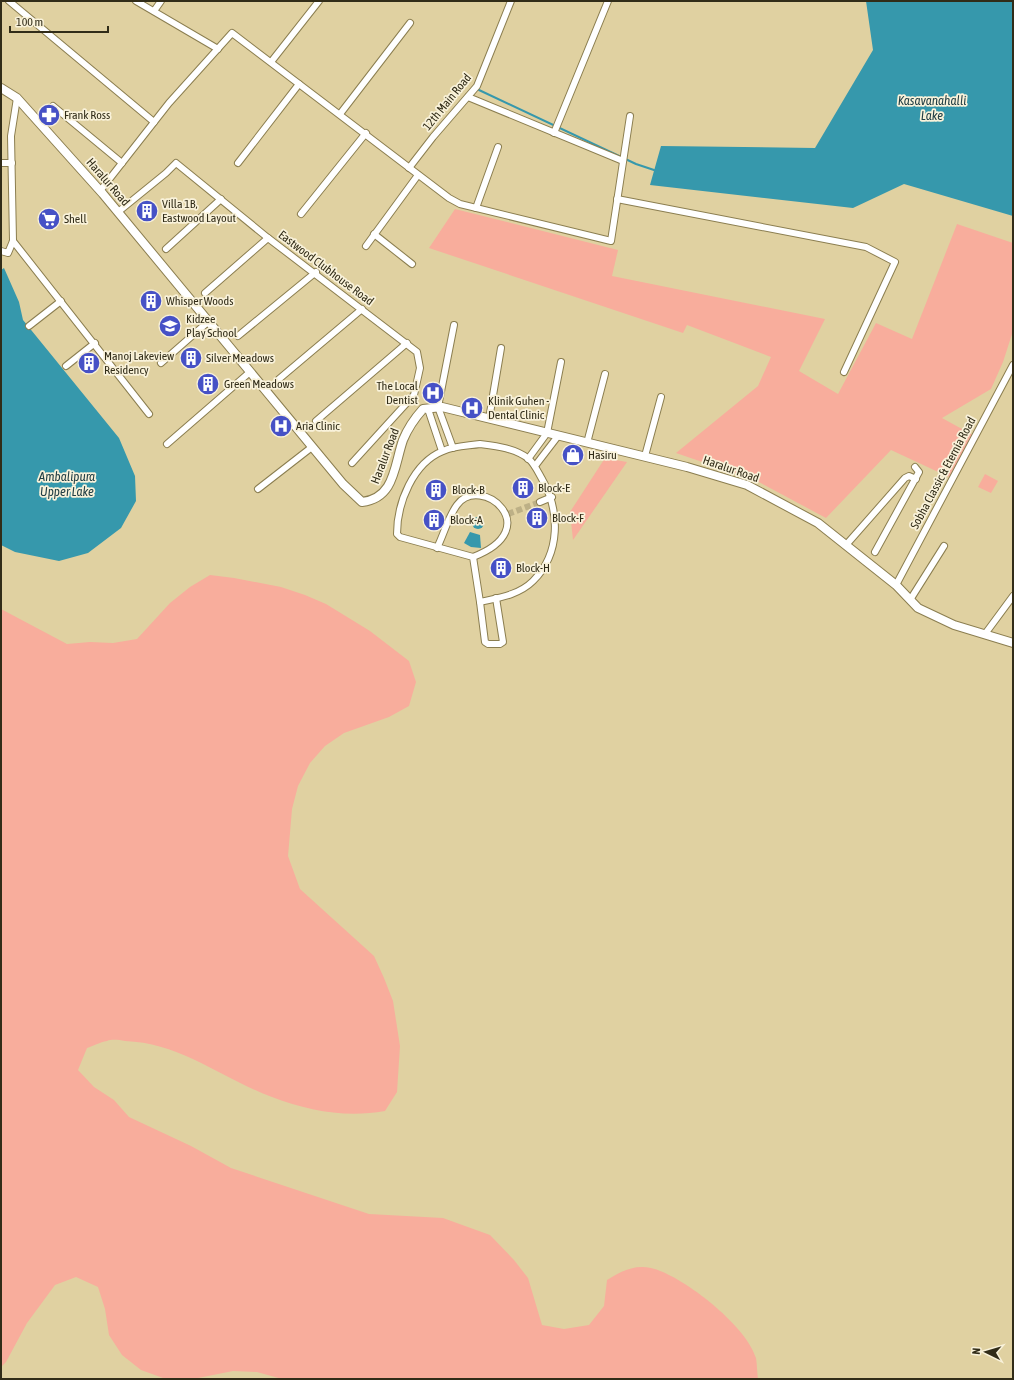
<svg xmlns="http://www.w3.org/2000/svg" width="1014" height="1380" font-family="'Asap Condensed',sans-serif">
<style>
.green{fill:#f8ad9c}
.water{fill:#3698ac}
.lines{fill:none;stroke-linecap:round;stroke-linejoin:round}
.stream{stroke:#3698ac;stroke-width:2}
.minor-tunnel{stroke:#bdb086;stroke-width:6;stroke-dasharray:6 3;stroke-linecap:butt}
.minor-casing{stroke:#8b7e50;stroke-width:8}
.tertiary-casing{stroke:#8b7e50;stroke-width:10}
.minor{stroke:#fff;stroke-width:6}
.tertiary{stroke:#fff;stroke-width:8}
.labels{text-anchor:middle;stroke-width:3.5;stroke-linejoin:round;paint-order:stroke}
.street-label{font-size:12px;fill:#312c18;stroke:#f9f2da}
.poi-label{font-size:12px;fill:#312c18;stroke:#f9f2da;text-anchor:start}
.water-label{font-size:13px;font-style:italic;fill:#213e45;stroke:#f9f2da}
</style>
<rect width="100%" height="100%" fill="#e0d1a1"/>
<g class="green">
<polygon points="455,209 618,250 612,276 825,319 799,371 838,394 876,323 912,339 957,224 1013,243 1013,331 1003,362 991,389 942,418 973,435 949,477 891,450 826,518 755,480 676,453 758,386 771,357 687,325 683,333 429,248"/>
<polygon points="605,458 627,462 573,540 570,512"/>
<polygon points="985,474 998,481 991,493 978,487"/>
<path d="M 210,575 L 234,578 L 281,587 L 305,595 L 326,604 L 370,631 L 409,661 L 416,682 L 409,706 L 389,717 L 344,733 L 325,746 L 310,763 L 298,786 L 292,809 L 288,856 L 300,889 L 374,956 L 384,978 L 393,1001 L 400,1046 L 397,1092 L 385,1111 C 346,1118 309,1111 272,1097 C 221,1078 181,1043 125,1041 C 119,1040 112,1039 107,1041 C 100,1042 93,1046 87,1048 L 78,1070 L 94,1087 L 114,1100 L 129,1117 L 191,1146 L 231,1168 L 369,1214 L 443,1218 L 490,1235 L 514,1260 L 528,1278 L 542,1325 L 564,1329 L 589,1325 L 604,1306 L 607,1280 C 620,1272 634,1264 651,1268 C 682,1275 747,1326 756,1358 C 757,1364 757,1372 758,1379 L 282,1379 L 257,1372 L 233,1371 L 193,1379 L 170,1379 L 163,1378 L 141,1370 L 122,1355 L 109,1335 L 105,1309 L 98,1287 L 76,1277 L 55,1285 L 27,1323 L 6,1362 L 1,1367 L 1,609 L 67,644 L 90,642 L 113,643 L 137,639 L 170,603 L 190,587 Z"/>
</g>
<g class="water">
<polygon points="866,1 1013,1 1013,216 904,184 853,208 650,185 661,146 815,148 873,50"/>
<polygon points="4,268 19,302 23,320 119,438 135,476 136,501 121,528 88,553 59,561 15,552 1,545 1,270"/>
<circle cx="478" cy="523" r="6"/>
<polygon points="470,532 480,535 481,548 471,547 464,543"/>
</g>
<g class="lines">
<polyline class="stream" points="479,90 636,164 654,170"/>
<polyline class="minor-tunnel" points="508,514 540,502"/>
<g class="minor-casing">
<g id="minor">
<polyline points="9,1 154,122"/>
<polyline points="136,1 218,49"/>
<polyline points="154,11 161,1"/>
<polyline points="271,62 319,1"/>
<polyline points="468,97 623,161"/>
<polyline points="53,106 122,163"/>
<polyline points="340,114 410,23"/>
<polyline points="554,133 608,1"/>
<polyline points="1,163 12,163"/>
<polyline points="238,163 299,84"/>
<polyline points="409,168 433,137 477,86 511,1"/>
<polyline points="100,191 169,103 232,33 449,198 460,204 611,241 630,116"/>
<polyline points="617,199 866,247 895,262 844,372"/>
<polyline points="476,208 498,147"/>
<polyline points="118,212 166,173 176,163 268,238 417,352 420,368 414,395 352,463"/>
<polyline points="301,214 366,133"/>
<polyline points="374,234 412,264"/>
<polyline points="13,241 149,414"/>
<polyline points="366,246 418,175"/>
<polyline points="166,249 221,199"/>
<polyline points="1,251 8,253 13,241 11,136 17,98"/>
<polyline points="205,293 268,238"/>
<polyline points="29,326 61,301"/>
<polyline points="238,336 316,272"/>
<polyline points="161,363 209,321"/>
<polyline points="66,366 95,343"/>
<polyline points="279,379 362,309"/>
<polyline points="428,409 442,451"/>
<polyline points="489,419 501,348"/>
<polyline points="316,421 407,343"/>
<polyline points="587,443 605,374"/>
<polyline points="167,444 250,372"/>
<path d="M 480,444 C 496,446 515,448 529,459 C 535,465 538,472 542,479 C 560,511 561,553 533,581 C 519,595 498,598 480,602 L 473,557 L 400,537 L 397,534 C 397,503 413,463 443,451 C 454,446 467,446 480,444 Z"/>
<polyline points="453,448 438,407 454,325"/>
<polyline points="645,456 661,397"/>
<polyline points="528,459 547,433 561,362"/>
<polyline points="535,466 558,436"/>
<polyline points="258,489 312,447"/>
<polyline points="540,502 552,497"/>
<polyline points="846,545 905,478 909,476 916,479"/>
<path d="M 437,548 C 444,534 448,517 457,505 C 480,473 548,528 473,557"/>
<polyline points="875,552 919,472 915,467"/>
<polyline points="896,585 1013,365"/>
<polyline points="910,600 944,546"/>
<polyline points="480,602 485,642 488,644 500,644 503,642 496,598"/>
<polyline points="985,634 1013,596"/>
</g>
</g>
<g class="tertiary-casing">
<path id="tertiary" d="M 1,88 L 17,98 L 103,194 L 343,484 L 362,502 C 395,498 394,466 403,440 C 408,428 414,419 423,409 L 442,407 L 687,467 L 747,485 L 818,523 L 896,585 L 918,608 L 954,625 L 1013,643"/>
</g>
<use href="#minor" class="minor"/>
<use href="#tertiary" class="tertiary"/>
</g>
<defs>
<g id="pharmacy-disc" transform="scale(1.15)"><circle r="9.5" fill="#4651c6" stroke="#f9f2da"/><path d="M-2-6h4v4h4v4h-4v4h-4v-4h-4v-4h4Z" fill="#fff"/></g>
<g id="building-disc" transform="scale(1.15)"><circle r="9.5" fill="#4651c6" stroke="#f9f2da"/><path d="M-4-6H4V6H1V3H-1V6H-4ZM-2.5-4.3h1.7v1.8h-1.7ZM.8-4.3h1.7v1.8H.8ZM-2.5-1h1.7V.8h-1.7ZM.8-1h1.7V.8H.8Z" fill="#fff"/></g>
<g id="supermarket-disc" transform="scale(1.15)"><circle r="9.5" fill="#4651c6" stroke="#f9f2da"/><path d="M-6-5.5h2.5l.6 2H6L4.5 2H-2.5L-4.4-4H-6ZM-1.5 3.2a1.3 1.3 0 1 0 .1 0ZM3 3.2a1.3 1.3 0 1 0 .1 0Z" fill="#fff"/></g>
<g id="school-disc" transform="scale(1.15)"><circle r="9.5" fill="#4651c6" stroke="#f9f2da"/><path d="M0-5L7-2L0 1L-7-2ZM-4 1L0 2.5L4 1V4Q0 6-4 4Z" fill="#fff"/></g>
<g id="hospital-disc" transform="scale(1.15)"><circle r="9.5" fill="#4651c6" stroke="#f9f2da"/><path d="M-5-5h3v3.5h4V-5h3V5h-3V1.5h-4V5h-3Z" fill="#fff"/></g>
<g id="shop-disc" transform="scale(1.15)"><circle r="9.5" fill="#4651c6" stroke="#f9f2da"/><path d="M-5-2.5h2.3a2.7 3.5 0 0 1 5.4 0H5L5.5 6h-11ZM-1.5-2.5h3a1.5 2.3 0 0 0-3 0Z" fill="#fff"/></g>
</defs>
<g fill-rule="evenodd">
<use href="#pharmacy-disc" x="49" y="115"/>
<use href="#building-disc" x="147" y="211"/>
<use href="#supermarket-disc" x="49" y="219"/>
<use href="#building-disc" x="151" y="301"/>
<use href="#school-disc" x="170" y="326"/>
<use href="#building-disc" x="191" y="358"/>
<use href="#building-disc" x="89" y="363"/>
<use href="#building-disc" x="208" y="384"/>
<use href="#hospital-disc" x="433" y="393"/>
<use href="#hospital-disc" x="472" y="408"/>
<use href="#hospital-disc" x="281" y="426"/>
<use href="#shop-disc" x="573" y="455"/>
<use href="#building-disc" x="523" y="488"/>
<use href="#building-disc" x="436" y="490"/>
<use href="#building-disc" x="537" y="518"/>
<use href="#building-disc" x="434" y="520"/>
<use href="#building-disc" x="501" y="568"/>
</g>
<g class="labels">
<g class="street-label">
<text transform="translate(447 102) rotate(-51)" y="4">12th Main Road</text>
<text transform="translate(108 182) rotate(49)" y="4">Haralur Road</text>
<text transform="translate(326 268) rotate(37)" y="4">Eastwood Clubhouse Road</text>
<text transform="translate(385 456) rotate(-69)" y="4">Haralur Road</text>
<text transform="translate(731 469) rotate(19)" y="4">Haralur Road</text>
<text transform="translate(943 473) rotate(-62)" y="4">Sobha Classic &amp; Eternia Road</text>
</g>
<g class="poi-label">
<text x="64" y="119">Frank Ross</text>
<text x="162" y="208">Villa 1B,<tspan x="162" dy="14">Eastwood Layout</tspan></text>
<text x="64" y="223">Shell</text>
<text x="166" y="305">Whisper Woods</text>
<text x="186" y="323">Kidzee<tspan x="186" dy="14">Play School</tspan></text>
<text x="104" y="360">Manoj Lakeview<tspan x="104" dy="14">Residency</tspan></text>
<text x="206" y="362">Silver Meadows</text>
<text x="224" y="388">Green Meadows</text>
<text x="418" y="390" text-anchor="end">The Local<tspan x="418" dy="14">Dentist</tspan></text>
<text x="488" y="405">Klinik Guhen -<tspan x="488" dy="14">Dental Clinic</tspan></text>
<text x="296" y="430">Aria Clinic</text>
<text x="588" y="459">Hasiru</text>
<text x="538" y="492">Block-E</text>
<text x="452" y="494">Block-B</text>
<text x="552" y="522">Block-F</text>
<text x="450" y="524">Block-A</text>
<text x="516" y="572">Block-H</text>
</g>
<g class="water-label">
<text x="932" y="105">Kasavanahalli<tspan x="932" dy="15">Lake</tspan></text>
<text x="67" y="481">Ambalipura<tspan x="67" dy="15">Upper Lake</tspan></text>
</g>
</g>
<rect width="1014" height="1380" fill="none" stroke="#312c18" stroke-width="4"/>
<g transform="translate(986 1352) rotate(275)" stroke="#f9f2da" stroke-width="3" paint-order="stroke">
<path d="M0-3L7 15L0 10L-7 15Z" fill="#312c18"/>
<text y="-6" font-size="11" font-weight="bold" text-anchor="middle" fill="#312c18">N</text>
</g>
<path d="M10 26v6h98v-6" fill="none" stroke="#312c18" stroke-width="2"/>
<text x="16" y="26" font-size="12" fill="#312c18" stroke="#f9f2da" stroke-width="3" paint-order="stroke">100 m</text>
</svg>
